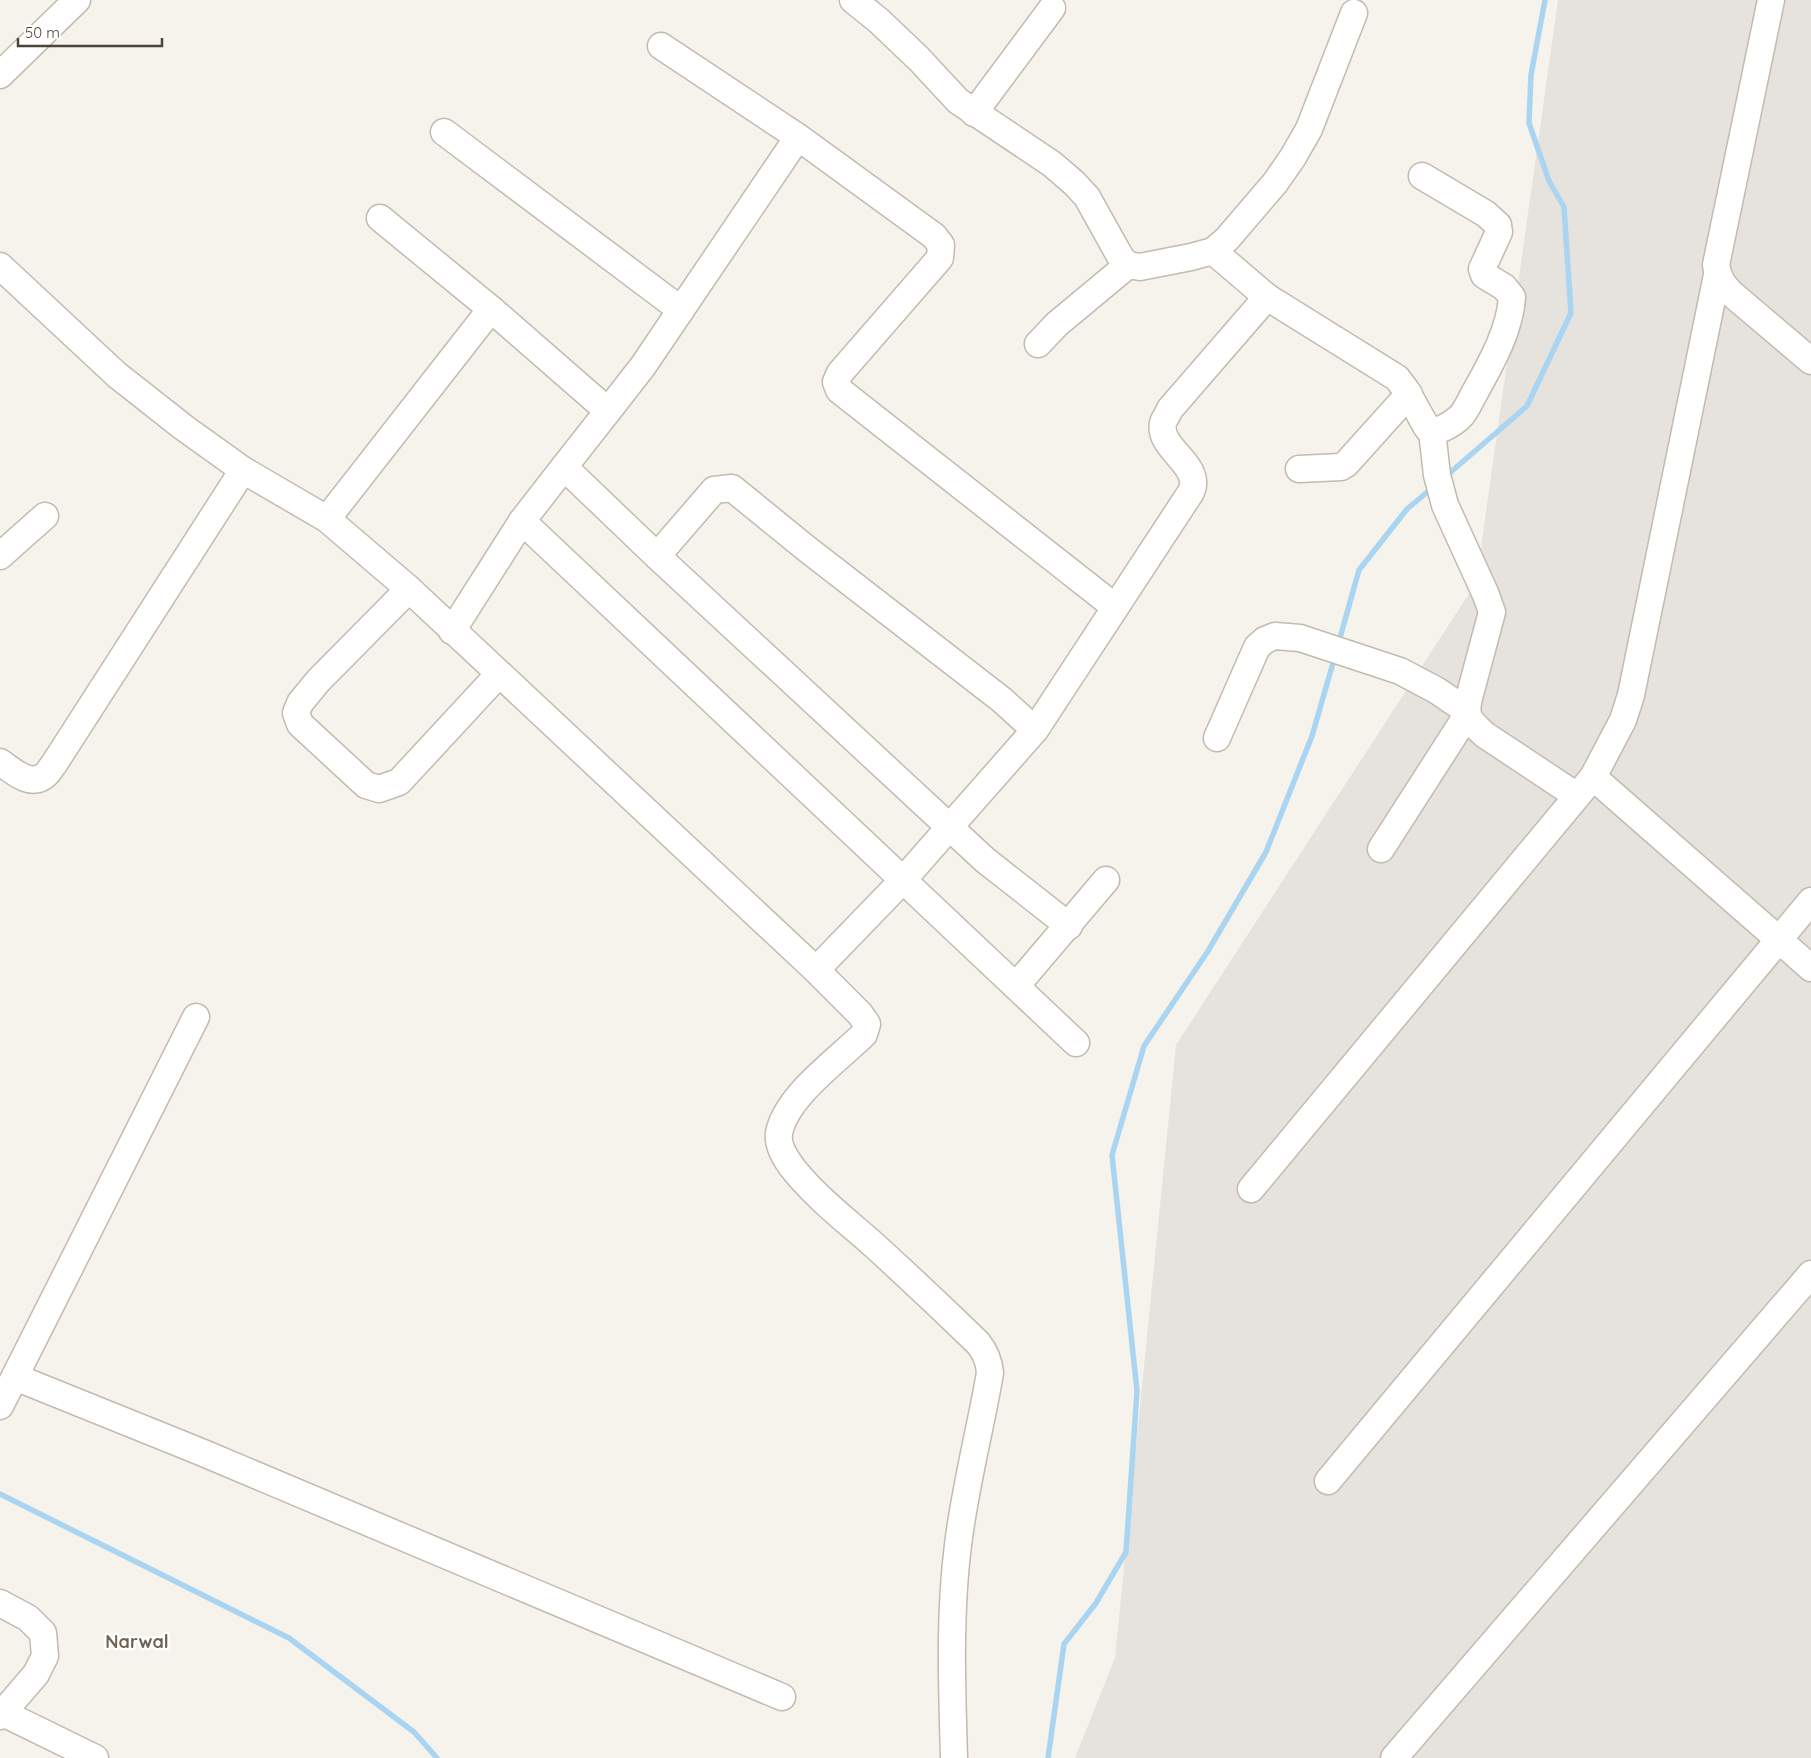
<svg xmlns="http://www.w3.org/2000/svg" width="1811" height="1758" font-family="Quicksand,sans-serif">
<style>
.industrial{fill:#e6e2dd}
.lines{fill:none;stroke-linecap:round;stroke-linejoin:round}
.stream{stroke:#a9d4f2;stroke-width:5.5}
.minor-casing{stroke:#c2bbae;stroke-width:29}
.minor{stroke:#fff;stroke-width:26}
.labels{text-anchor:middle;stroke-width:5;stroke-linejoin:round;paint-order:stroke}
.district-label{font-size:18px;font-weight:bold;fill:#6e6250;stroke:#fff}
</style>
<rect width="100%" height="100%" fill="#f6f3ec"/>
<polygon class="industrial" points="1558,0 1811,0 1811,1758 1075,1758 1115,1658 1176,1045 1476,583"/>
<g class="lines">
<g class="stream">
<polyline points="1445,477 1527,406 1571,313 1564,207 1549,181 1529,123 1531,75 1545,0"/>
<polyline points="1338,645 1359,570 1407,509 1432,488"/>
<polyline points="0,1494 289,1638 414,1732 437,1758"/>
<polyline points="1048,1758 1064,1644 1096,1603 1126,1552 1137,1391 1112,1155 1144,1046 1208,951 1266,852 1312,736 1335,656"/>
</g>
<g class="minor-casing">
<g id="minor">
<polyline points="853,0 878,20 919,59 958,101 1052,164 1074,183 1087,197 1121,258 1128,265 1140,267 1191,257 1213,251 1227,239 1275,183 1293,157 1309,129 1354,13"/>
<path d="M 1771,0 L 1716,265 C 1718,278 1723,285 1732,294 L 1811,361"/>
<polyline points="0,75 77,0"/>
<polyline points="974,113 1052,8"/>
<polyline points="444,132 681,310"/>
<polyline points="798,137 934,236 941,245 940,258 840,373 836,382 839,390 1115,607"/>
<polyline points="380,218 491,309"/>
<path d="M 1213,251 L 1267,297 L 1397,378 L 1406,390 L 1426,426 L 1429,430 C 1440,432 1452,424 1460,417 C 1466,411 1470,401 1474,394 C 1490,365 1510,331 1512,297 L 1504,287 L 1484,275 L 1482,269 L 1499,232 L 1498,225 L 1486,214 L 1422,176"/>
<path d="M 0,266 L 117,375 L 183,427 L 243,470 L 327,519 L 409,589 L 816,970 L 860,1014 L 867,1024 L 864,1034 C 838,1060 786,1096 779,1133 C 777,1146 787,1161 795,1171 C 818,1199 848,1222 875,1246 C 910,1278 944,1310 978,1343 C 986,1353 989,1361 990,1373 C 980,1431 965,1487 958,1545 C 949,1616 952,1687 954,1758"/>
<polyline points="1038,344 1057,324 1128,265"/>
<polyline points="608,411 643,366 798,137 661,46"/>
<path d="M 1432,431 L 1437,475 L 1445,505 L 1486,595 L 1492,612 L 1469,698 C 1464,718 1471,722 1485,735 L 1577,796"/>
<polyline points="564,467 522,521 1076,1043"/>
<polyline points="1299,469 1341,467 1346,464 1409,394"/>
<polyline points="327,519 491,309 608,411 564,467 657,556 985,860 1069,926"/>
<polyline points="0,556 45,516"/>
<polyline points="657,556 714,490 732,488 807,549 1002,700 1035,730"/>
<polyline points="409,589 318,681 300,703 296,713 300,724 366,785 379,789 399,782 499,674"/>
<polyline points="452,631 522,521"/>
<polyline points="1217,738 1257,647 1265,640 1275,636 1300,638 1400,671 1436,690 1467,711"/>
<path d="M 0,762 C 12,770 29,787 44,776 C 48,774 51,767 54,764 L 243,470"/>
<polyline points="1593,777 1811,968"/>
<polyline points="1381,849 1467,715"/>
<path d="M 816,970 L 903,880 L 1035,730 L 1191,492 C 1192,489 1194,485 1193,481 C 1192,461 1158,445 1163,423 C 1164,419 1168,414 1170,409 L 1267,297"/>
<polyline points="1016,986 1106,880"/>
<polyline points="1251,1189 1593,777 1623,720 1631,695 1717,275"/>
<polyline points="15,1377 201,1452 782,1697"/>
<polyline points="0,1406 196,1017"/>
<polyline points="1328,1481 1811,901"/>
<polyline points="0,1603 28,1618 43,1633 45,1656 36,1674 0,1716"/>
<polyline points="3,1713 95,1758"/>
<polyline points="1394,1758 1811,1274"/>
</g>
</g>
<use href="#minor" class="minor"/>
</g>
<g class="labels">
<g class="district-label">
<text x="137" y="1648">Narwal</text>
</g>
</g>
<path d="M18 38v8h144v-8" fill="none" stroke="#4b4439" stroke-width="2.5"/>
<text x="25" y="38" font-size="15" fill="#4b4439" stroke="#ffffff" stroke-width="4" paint-order="stroke">50 m</text>
</svg>
